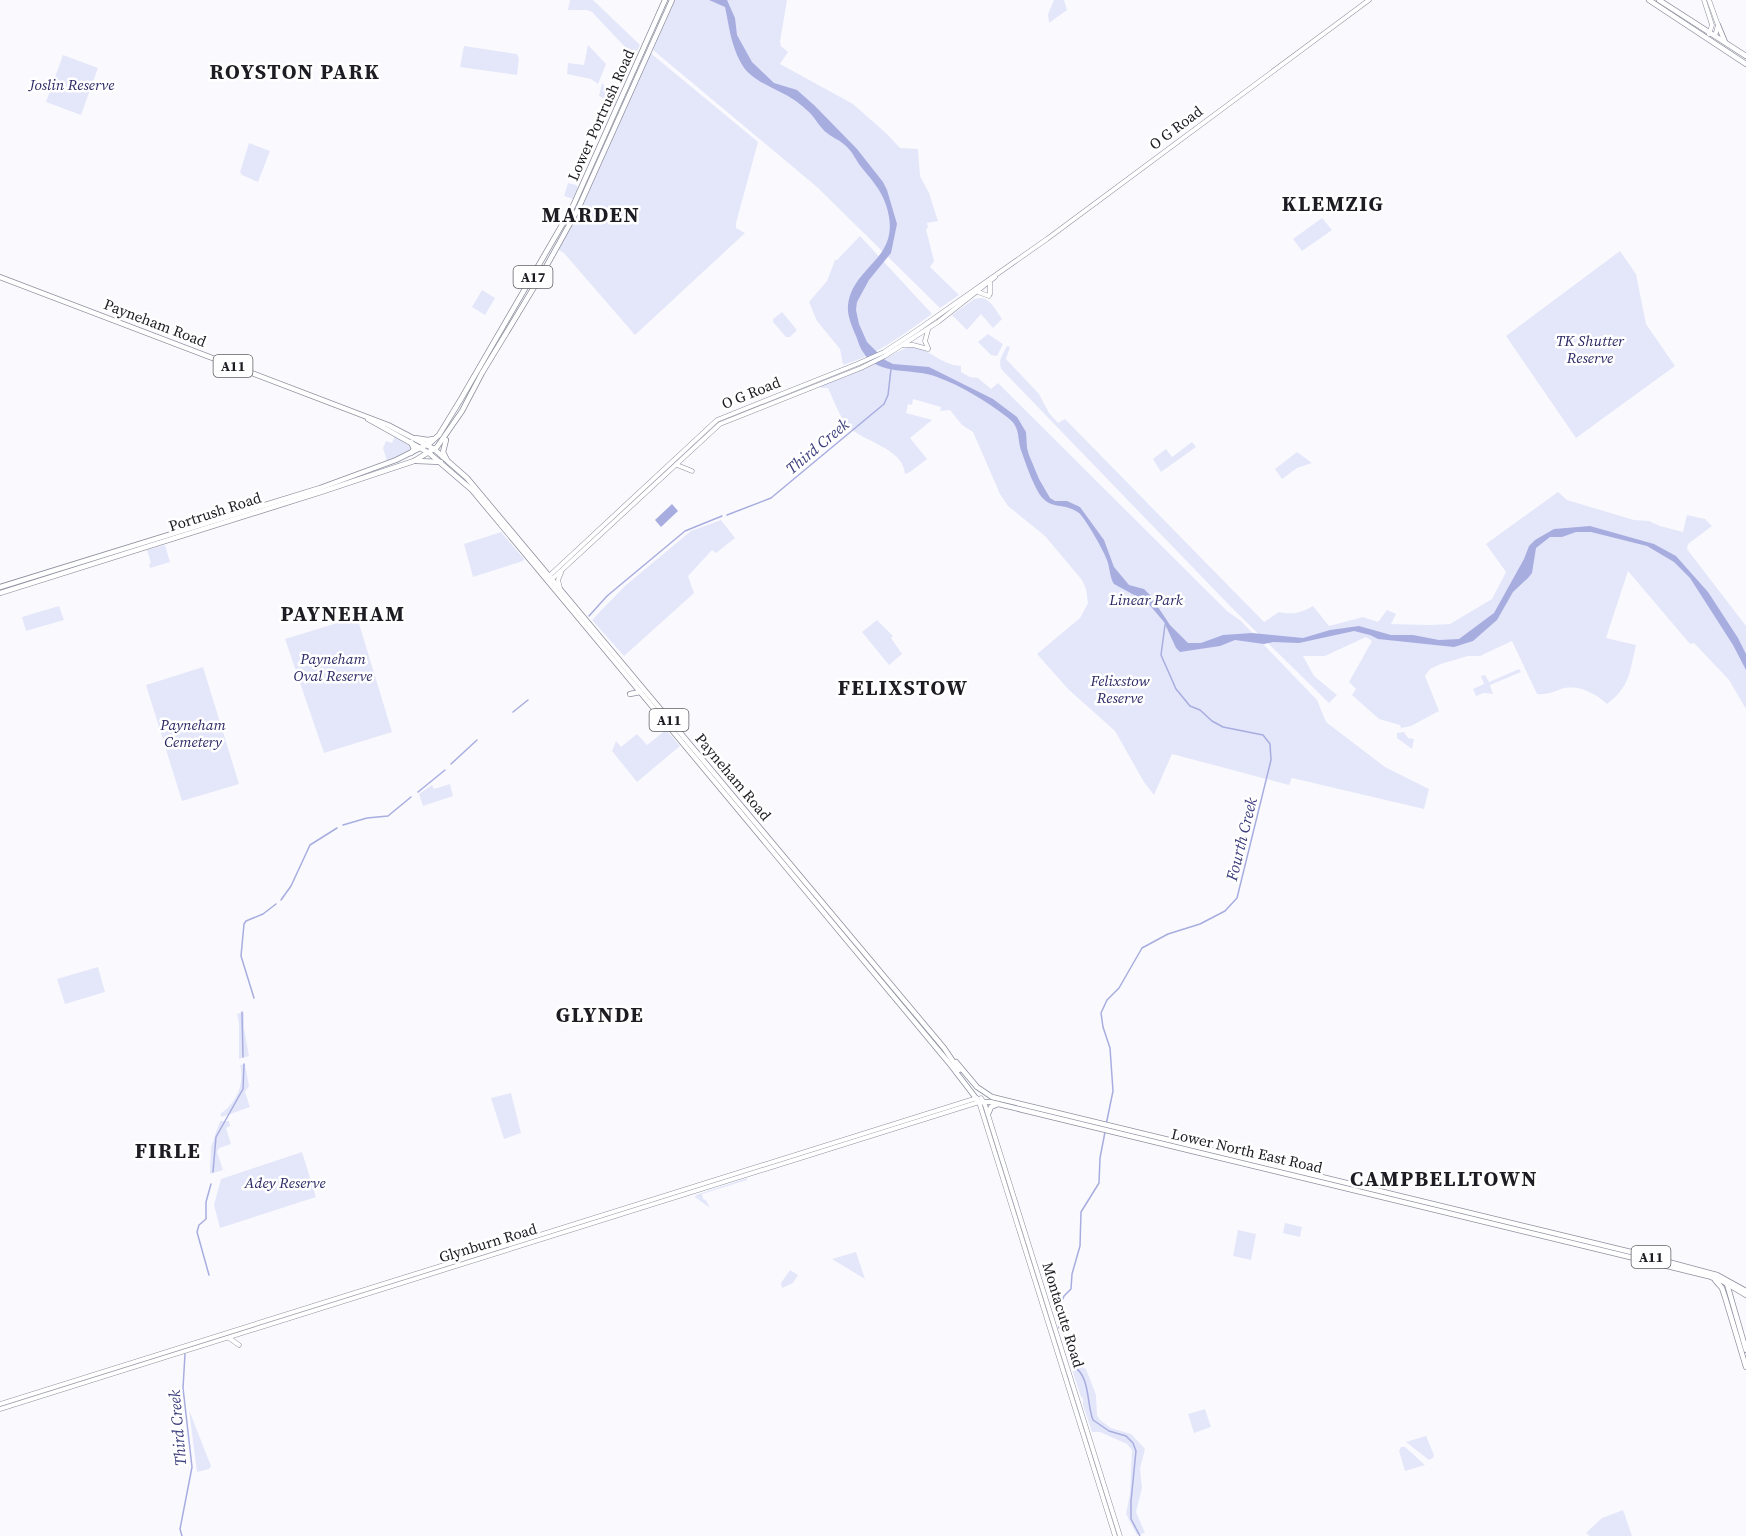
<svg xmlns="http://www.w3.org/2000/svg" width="1746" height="1536" font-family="'Source Serif 4',serif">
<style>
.green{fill:#e4e7fa}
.water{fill:#a8ade0}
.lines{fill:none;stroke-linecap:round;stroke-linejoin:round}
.stream{stroke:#a8ade0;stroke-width:1.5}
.secondary-casing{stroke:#8d8f9e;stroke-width:5}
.primary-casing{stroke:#8d8f9e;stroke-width:6}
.trunk-casing{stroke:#8d8f9e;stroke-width:6}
.secondary{stroke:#fff;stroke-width:4}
.primary{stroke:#fff;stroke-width:4.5}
.trunk{stroke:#fff;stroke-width:4.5}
.labels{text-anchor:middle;stroke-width:5;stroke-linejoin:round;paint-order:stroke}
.shield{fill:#fff;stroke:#606064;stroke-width:1.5}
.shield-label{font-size:14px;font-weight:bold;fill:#1c1c22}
.park-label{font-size:15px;font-style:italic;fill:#2b2965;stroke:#fff}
.street-label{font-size:15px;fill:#1c1c22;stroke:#fff}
.water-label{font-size:16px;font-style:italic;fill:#3f407f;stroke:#fff}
.district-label{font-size:21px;font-weight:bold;letter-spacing:1.5px;fill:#1c1c22;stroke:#fff}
</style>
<rect width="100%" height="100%" fill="#fafafe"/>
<g class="green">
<polygon points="570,0 593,0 640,45 637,51 634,53 627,49 592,12 587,10 568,10"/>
<polygon points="675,0 787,0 780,42 781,46 788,52 780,64 853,104 887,134 900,148 918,149 920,176 929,193 938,221 927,223 928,228 926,229 934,261 930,267 959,295 940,308 817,187 653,50"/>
<polygon points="1054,0 1064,0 1067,10 1049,23 1048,14"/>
<polygon points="588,45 606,64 598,84 591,79 567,74 568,63 584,65"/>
<polygon points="464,46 517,54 519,59 517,75 460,67"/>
<polygon points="648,51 758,142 736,223 736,228 745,233 635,335 564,253 556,248 578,209"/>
<polygon points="63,55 98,68 81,115 46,102"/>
<polygon points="602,83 617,99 614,106 611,102 599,96"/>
<polygon points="249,143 270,151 258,182 242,175 240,172"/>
<polygon points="568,183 576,185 578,187 573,199 564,196"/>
<polygon points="1322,218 1332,230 1302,251 1293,239"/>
<path d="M 860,236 L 932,314 C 904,334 877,355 843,365 L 840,349 L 817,321 L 809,302 L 827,281 L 835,260 L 837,260 Z"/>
<polygon points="1620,251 1636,274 1646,324 1675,366 1576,438 1506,336"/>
<polygon points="482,290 495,298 485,315 472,307"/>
<path d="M 981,298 C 991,299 996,311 1002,319 L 993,328 L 981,314 L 967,330 L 952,315 L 974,299 Z"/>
<polygon points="782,312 797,330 790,337 786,337 773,322 773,319"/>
<polygon points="988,334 1003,344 997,356 991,355 978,342"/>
<path d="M 910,346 C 928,347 940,365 961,366 L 961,372 L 970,377 L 978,378 L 991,389 L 998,383 L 1227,611 L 1241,621 L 1317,700 L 1326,722 L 1385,767 L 1429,789 L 1424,809 L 1292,778 L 1289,785 L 1172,754 L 1154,795 L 1144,782 L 1115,731 L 1068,689 L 1037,654 L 1080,618 L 1088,603 L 1086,589 L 1082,580 L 1045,536 L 1008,506 L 1000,494 L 973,432 L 962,425 L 950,410 L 940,411 L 941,407 L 913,399 L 912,405 L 908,404 L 906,413 L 932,420 L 910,438 L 927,459 L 910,472 L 905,474 C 903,447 862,442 848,426 C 839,416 834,401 828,388 L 821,388 L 820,386 L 847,376 Z"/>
<path d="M 1007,346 L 1010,347 L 1006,359 L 1039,394 L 1049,413 L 1058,423 L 1065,419 L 1264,622 L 1279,612 C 1292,615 1301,613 1313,606 L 1329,626 L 1363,617 L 1378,622 L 1387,610 L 1396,614 L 1391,624 L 1430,625 L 1450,624 L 1492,599 L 1506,572 L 1486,544 L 1558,492 L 1567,500 L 1634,520 L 1649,521 L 1660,526 L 1683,532 L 1687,515 L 1705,519 L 1712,526 L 1688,544 L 1687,549 L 1746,626 L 1746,709 L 1729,680 L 1694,643 L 1690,644 L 1628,571 L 1606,638 L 1636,645 C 1630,671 1630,687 1607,704 C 1595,693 1577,684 1561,689 C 1553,692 1546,695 1537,694 L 1512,641 L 1480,656 L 1468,656 L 1441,664 L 1430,669 L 1425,676 L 1439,711 L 1411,726 L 1401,728 L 1400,725 L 1379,719 L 1352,695 L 1356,689 L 1349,682 L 1372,641 L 1366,637 L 1325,656 L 1303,656 L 1314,676 L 1337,695 L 1329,703 L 1232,608 L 1002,370 C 997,361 1003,354 1007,346 Z"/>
<polygon points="395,436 410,446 412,450 410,452 387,461 383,448 386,441 392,443"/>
<polygon points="1192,442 1196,447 1161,472 1153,459 1166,449 1172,457"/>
<polygon points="1297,452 1312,463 1297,468 1282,479 1275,469"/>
<polygon points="721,520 735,538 716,553 712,550 688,576 694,593 624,656 592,620 626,585 691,531"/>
<polygon points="501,532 524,559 523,561 473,577 464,544"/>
<polygon points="165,545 170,562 150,568 149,564 151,563 147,550"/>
<polygon points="59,606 64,620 26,631 22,617"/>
<polygon points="357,617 392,732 324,753 285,639"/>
<polygon points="877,620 893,636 891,638 902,654 889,665 862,632"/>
<polygon points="203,667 239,784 182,801 146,685"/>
<polygon points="1519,669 1521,672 1490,685 1493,694 1484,693 1476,696 1473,689 1484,684 1481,676 1485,675 1489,682"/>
<polygon points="666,730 680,746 637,782 612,751 616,741 621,747 637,734 647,745"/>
<polygon points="1404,732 1408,738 1414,739 1412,749 1397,738 1397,733"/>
<polygon points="450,784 453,796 423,806 419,794 432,785 434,789"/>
<polygon points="98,967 105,992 65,1004 57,979"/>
<polygon points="244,1012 244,1028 249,1056 239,1059 239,1024 237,1014"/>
<path d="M 245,1064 L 249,1086 L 245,1092 L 250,1107 L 222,1117 L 220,1114 C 236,1104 245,1084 240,1065 Z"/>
<polygon points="511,1093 521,1133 504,1139 491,1098"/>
<polygon points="220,1121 229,1121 230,1126 226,1128 231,1144 219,1148 217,1152 223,1170 210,1174 211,1147"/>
<polygon points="302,1152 316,1197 220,1228 214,1205 221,1179"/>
<polygon points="747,1178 747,1180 702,1194 703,1199 706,1200 710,1208 695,1197 696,1195"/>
<polygon points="1285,1223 1302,1227 1300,1237 1283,1233"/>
<polygon points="1238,1230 1256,1234 1251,1260 1233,1256"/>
<polygon points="856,1252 865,1279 832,1259"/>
<polygon points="790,1270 798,1275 793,1283 782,1288 781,1283"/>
<polygon points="1069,1360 1086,1369 1096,1395 1097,1415 1100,1420 1111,1428 1131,1434 1145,1449 1140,1469 1142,1488 1136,1512 1145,1533 1137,1535 1126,1514 1130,1494 1132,1450 1127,1444 1100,1432 1092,1432 1083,1405 1083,1398 1081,1397"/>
<polygon points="1205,1409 1211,1427 1194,1433 1188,1414"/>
<polygon points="189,1410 211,1466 209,1469 197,1472"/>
<polygon points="1426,1436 1434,1455 1433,1458 1429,1460 1406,1442"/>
<polygon points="1401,1447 1405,1447 1425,1465 1405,1471 1399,1451"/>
<polygon points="1623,1510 1632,1536 1590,1536 1586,1533 1602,1518"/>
</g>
<g class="water">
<path d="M 709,0 L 727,0 L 735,18 L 737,35 L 752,62 L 774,83 L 797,90 L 815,106 L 857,149 L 883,182 L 887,190 L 897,224 L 891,253 L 869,280 L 857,302 L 856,310 L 859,324 L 867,342 L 885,360 L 893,364 L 929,367 L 993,399 L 1017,417 L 1026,432 L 1027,448 L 1029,455 L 1039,479 L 1050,498 L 1055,501 L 1067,501 L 1080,507 L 1104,540 L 1114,567 L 1129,585 L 1144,589 L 1150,595 L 1170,625 L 1188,643 L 1201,643 L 1223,635 L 1252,633 L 1303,638 L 1330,630 L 1359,626 L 1391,635 L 1413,635 L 1439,640 L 1459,639 L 1494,613 L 1524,559 L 1529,546 L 1535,540 L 1554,529 L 1590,526 L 1654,544 L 1676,556 L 1708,592 L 1738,638 L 1746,654 L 1746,670 L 1733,645 L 1690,578 L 1674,562 L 1647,546 L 1591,532 L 1576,532 L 1562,537 L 1550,537 L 1536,548 L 1532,573 L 1528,578 L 1513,592 L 1497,620 L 1473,641 L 1454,647 L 1378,639 L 1370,635 L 1354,631 L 1299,643 L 1273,642 L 1264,644 L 1235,640 L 1220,646 L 1180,652 L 1176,648 L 1164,622 L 1147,602 L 1114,584 C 1110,578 1110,570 1108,563 C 1106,554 1085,518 1079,513 C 1061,500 1048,514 1035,486 C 1030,476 1026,464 1022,453 C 1016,438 1022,428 1007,417 C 986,401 962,386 937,377 C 911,367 878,377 863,352 C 860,348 858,341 856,336 C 852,326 847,316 848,305 C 853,264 904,259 886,205 C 881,190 872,180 862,168 C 856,161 853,152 846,146 C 840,140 833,138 827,133 C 820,128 816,119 810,113 C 804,107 795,100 788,96 C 772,87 750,80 741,63 C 731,45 729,26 725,7 Z"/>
<polygon points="672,504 678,511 661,527 655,520"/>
</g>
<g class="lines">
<g class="stream">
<polyline points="727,515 771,498 884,404 888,395 891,369"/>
<polyline points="589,616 607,596 685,531 722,516"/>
<polyline points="513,712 528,700"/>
<polyline points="451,764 477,740"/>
<polyline points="418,792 445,770"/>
<polyline points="343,825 367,818 388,816 411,797"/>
<polyline points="281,900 291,886 310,845 337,828"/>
<polyline points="254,998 241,956 244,924 246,921 263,914 276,904"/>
<polyline points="242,1012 243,1057"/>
<polyline points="1106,1125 1113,1091 1110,1048 1103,1027 1101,1013 1107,1000 1119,988 1142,948 1168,934 1200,924 1225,911 1237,898 1271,760 1270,744 1263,735 1223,727 1212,721 1200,710 1190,706 1176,689 1161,655 1165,625"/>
<polyline points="213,1172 216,1137 243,1089 244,1064"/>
<polyline points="209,1275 197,1232 199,1225 206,1219 206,1202 211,1184"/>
<polyline points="1059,1328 1060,1306 1064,1296 1071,1289 1072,1274 1080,1246 1081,1212 1099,1183 1100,1158 1105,1132"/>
<path d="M 1072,1365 C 1091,1376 1086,1402 1093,1420 L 1109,1431 L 1126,1436 L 1133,1443 L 1136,1451 L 1131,1501 L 1131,1519 L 1140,1536"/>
<polyline points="182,1536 180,1529 192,1467 183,1388 185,1354"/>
</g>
<g class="secondary-casing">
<g id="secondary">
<polyline points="1704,0 1712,25 1709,34"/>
<polyline points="1709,0 1718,25 1715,36"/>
<polyline points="978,292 989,296"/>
<polyline points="990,294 990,283"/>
<polyline points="928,330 925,341 928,348"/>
<polyline points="903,345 913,345 928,349"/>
<polyline points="677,465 692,471"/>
<polyline points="548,577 717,420 857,364 884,352 916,331 1047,239 1369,0"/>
<polyline points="550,581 720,424 861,368 885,356 938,322 995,277"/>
<polyline points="560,588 558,580 561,573"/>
<polyline points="981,1098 985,1105 1120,1536"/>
<polyline points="229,1338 239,1345"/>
<polyline points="0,1404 977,1098"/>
<polyline points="0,1409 979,1102 1115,1536"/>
</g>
</g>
<g class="primary-casing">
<g id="primary">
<polyline points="0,277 388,425 434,449 467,478 944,1048 959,1070"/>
<polyline points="368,419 429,453 472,490 949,1063 979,1102 990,1102 1023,1110 1708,1276 1724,1282 1746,1295"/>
<polyline points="630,694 640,692"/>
<polyline points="956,1062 977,1087 992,1097 1631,1252 1717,1275 1746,1291"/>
<polyline points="988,1114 991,1107 998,1104"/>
<polyline points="1715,1280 1722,1288 1725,1297 1746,1367"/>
<polyline points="1727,1284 1746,1350"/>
</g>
</g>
<g class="trunk-casing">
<g id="trunk">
<polyline points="1649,0 1746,64"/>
<polyline points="1659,0 1746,56"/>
<polyline points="1718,25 1725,42"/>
<polyline points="415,438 428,440 433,439"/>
<polyline points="446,440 443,452 447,460"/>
<polyline points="411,442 414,449 411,453"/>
<polyline points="417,461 441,462"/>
<polyline points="0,587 320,488 396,460 430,443 439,435 461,399 573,206 665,0"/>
<polyline points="0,593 321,492 414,461 437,447 462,411 482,373 542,274 578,209 672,0"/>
</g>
</g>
<use href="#secondary" class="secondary"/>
<use href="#primary" class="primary"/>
<use href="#trunk" class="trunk"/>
</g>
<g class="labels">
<g class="shield">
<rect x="513.5" y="266" width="39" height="22" rx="4.5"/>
<rect x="213.5" y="355" width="39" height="22" rx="4.5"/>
<rect x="649.5" y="709" width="39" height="22" rx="4.5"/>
<rect x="1631.5" y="1246" width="39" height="22" rx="4.5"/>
</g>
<g class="shield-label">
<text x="533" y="282">A17</text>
<text x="233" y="371">A11</text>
<text x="669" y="725">A11</text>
<text x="1651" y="1262">A11</text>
</g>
<g class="park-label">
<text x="72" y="90">Joslin Reserve</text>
<text x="1590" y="346">TK Shutter<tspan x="1590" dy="17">Reserve</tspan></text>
<text x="1146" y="605">Linear Park</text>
<text x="333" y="664">Payneham<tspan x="333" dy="17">Oval Reserve</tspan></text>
<text x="1120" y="686">Felixstow<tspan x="1120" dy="17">Reserve</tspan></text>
<text x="193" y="730">Payneham<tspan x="193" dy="17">Cemetery</tspan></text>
<text x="285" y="1188">Adey Reserve</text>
</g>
<g class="street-label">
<text transform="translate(601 115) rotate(-66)" y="5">Lower Portrush Road</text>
<text transform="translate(1176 128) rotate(-37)" y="5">O G Road</text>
<text transform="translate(155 323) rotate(21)" y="5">Payneham Road</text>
<text transform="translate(751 393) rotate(-22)" y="5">O G Road</text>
<text transform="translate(215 512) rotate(-18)" y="5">Portrush Road</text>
<text transform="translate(733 777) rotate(50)" y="5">Payneham Road</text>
<text transform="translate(1247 1151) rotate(13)" y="5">Lower North East Road</text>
<text transform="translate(488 1243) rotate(-17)" y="5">Glynburn Road</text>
<text transform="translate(1063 1315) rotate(73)" y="5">Montacute Road</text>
</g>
<g class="water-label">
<text transform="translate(817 446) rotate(-40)" y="6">Third Creek</text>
<text transform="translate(1241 839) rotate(-76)" y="6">Fourth Creek</text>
<text transform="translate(177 1428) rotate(-95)" y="6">Third Creek</text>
</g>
<g class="district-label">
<text x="295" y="79">ROYSTON PARK</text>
<text x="1333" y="211">KLEMZIG</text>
<text x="591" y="222">MARDEN</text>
<text x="343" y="621">PAYNEHAM</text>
<text x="903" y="695">FELIXSTOW</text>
<text x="600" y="1022">GLYNDE</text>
<text x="168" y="1158">FIRLE</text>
<text x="1444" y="1186">CAMPBELLTOWN</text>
</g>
</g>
</svg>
